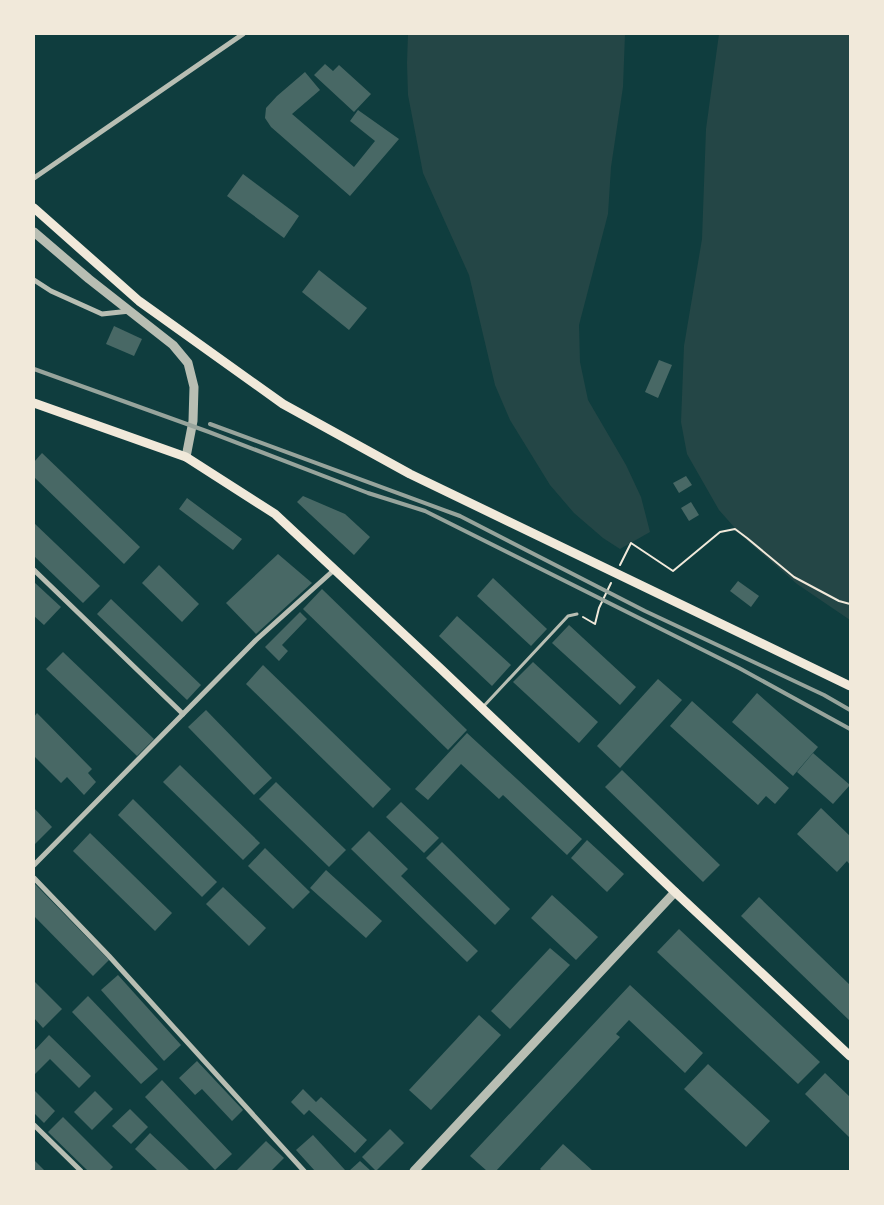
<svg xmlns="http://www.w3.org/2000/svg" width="884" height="1205" font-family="Quicksand,sans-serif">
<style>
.green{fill:#244646}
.building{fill:#486865}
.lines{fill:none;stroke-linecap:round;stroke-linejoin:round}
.path{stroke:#f1e9da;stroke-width:2}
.service{stroke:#b8beb3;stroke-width:3}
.minor{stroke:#b8beb3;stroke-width:5}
.tertiary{stroke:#b8beb3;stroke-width:9}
.secondary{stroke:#f1e9da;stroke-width:9}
.rail{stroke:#97a49c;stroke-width:4}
</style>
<rect width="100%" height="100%" fill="#0f3d3e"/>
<g class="green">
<polygon points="408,34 625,34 623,87 611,167 608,214 579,325 580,362 588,400 626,465 641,497 650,532 620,549 603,538 574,513 550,485 510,420 495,385 469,275 423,173 408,95 407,63"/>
<polygon points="719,34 850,34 850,620 797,584 742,536 719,510 687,454 681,422 684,346 702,239 706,129"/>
</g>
<g class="building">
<polygon points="325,64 333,71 339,65 371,94 354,112 314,75"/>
<polygon points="305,72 320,90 292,114 354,167 375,141 350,121 358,110 399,139 350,196 271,127 265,118 266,108 277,96"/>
<polygon points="243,174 299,216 284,238 227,196"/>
<polygon points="319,270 367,308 349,330 302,292"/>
<polygon points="114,326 142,339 134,356 106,344"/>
<polygon points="659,360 672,365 658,398 645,392"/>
<polygon points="42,453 140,547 124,564 34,477 34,462"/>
<polygon points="686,476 692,485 679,493 673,483"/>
<polygon points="303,496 345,514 370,537 354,555 297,502"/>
<polygon points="187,498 242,539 233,550 179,509"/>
<polygon points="691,502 699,515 689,521 681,508"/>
<polygon points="34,523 100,586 83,603 34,556"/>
<polygon points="278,554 312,583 256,634 226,603"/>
<polygon points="159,565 199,604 182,622 142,583"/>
<polygon points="493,578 547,629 531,646 477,596"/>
<polygon points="738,581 759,596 751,607 730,591"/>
<polygon points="34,582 61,607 44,625 34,616"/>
<polygon points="322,589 467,730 448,750 303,609"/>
<polygon points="111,599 201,685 187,700 97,614"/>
<polygon points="300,612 307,619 282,645 288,651 279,661 265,647"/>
<polygon points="457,616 511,665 492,686 439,636"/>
<polygon points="569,625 636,687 620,705 552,643"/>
<polygon points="63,652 154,739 137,756 46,669"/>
<polygon points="533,662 598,722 579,743 513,682"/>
<polygon points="263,665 391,789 373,808 246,684"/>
<polygon points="658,679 682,700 620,768 597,746"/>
<polygon points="757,693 818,747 793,776 732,722"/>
<polygon points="692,701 789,788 775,804 766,796 758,805 670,726"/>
<polygon points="206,710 272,778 254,795 188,727"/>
<polygon points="37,713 92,769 88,773 96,782 84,795 67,777 61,783 34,756 34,717"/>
<polygon points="467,733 582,839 567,855 503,795 499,799 461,764 428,800 415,789"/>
<polygon points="813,753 850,785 833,804 797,772"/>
<polygon points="180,765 260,843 243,860 163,782"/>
<polygon points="622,770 720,865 703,882 605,787"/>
<polygon points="276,782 346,850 329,867 259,799"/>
<polygon points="133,799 217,882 202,897 118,815"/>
<polygon points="401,802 439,838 424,853 386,817"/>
<polygon points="34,808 52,827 34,845"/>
<polygon points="821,808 850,836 850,865 847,861 837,872 797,834"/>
<polygon points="369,831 408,869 401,876 478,951 467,962 351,849"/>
<polygon points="90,833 172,913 155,931 73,851"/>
<polygon points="587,840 624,874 607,892 571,858"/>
<polygon points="442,842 510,909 495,925 426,858"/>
<polygon points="265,848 310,892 293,909 248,866"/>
<polygon points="326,870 382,921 366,938 310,888"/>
<polygon points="34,883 109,960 93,976 34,916"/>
<polygon points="223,887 266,928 249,946 206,904"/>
<polygon points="552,895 598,937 576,960 531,918"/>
<polygon points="759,897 850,985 850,1021 741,916"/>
<polygon points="679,929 820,1062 798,1084 657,952"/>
<polygon points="550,948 570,965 510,1029 491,1011"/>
<polygon points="118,975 181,1045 164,1061 101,990"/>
<polygon points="34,981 62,1009 43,1028 34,1018"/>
<polygon points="630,985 703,1053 685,1073 629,1020 616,1034 620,1037 496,1171 487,1171 470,1156"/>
<polygon points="88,996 158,1069 141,1084 72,1012"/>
<polygon points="479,1015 501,1035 431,1110 409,1090"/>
<polygon points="49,1035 91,1076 79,1088 50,1059 34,1075 34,1051"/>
<polygon points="197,1061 243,1110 232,1121 202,1089 195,1095 179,1078"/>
<polygon points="708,1064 770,1121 746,1147 684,1089"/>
<polygon points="825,1073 850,1097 850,1138 805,1094"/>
<polygon points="162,1080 232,1154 215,1170 145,1097"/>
<polygon points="303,1089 316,1102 321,1097 367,1140 355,1153 309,1110 304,1115 291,1102"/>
<polygon points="34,1090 55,1111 44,1123 34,1113"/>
<polygon points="95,1091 113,1109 92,1130 74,1112"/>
<polygon points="130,1109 148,1127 131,1144 112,1126"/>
<polygon points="63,1117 113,1167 109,1171 88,1171 48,1132"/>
<polygon points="390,1129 404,1143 376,1171 362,1157"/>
<polygon points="150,1133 190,1171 158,1171 135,1149"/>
<polygon points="313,1135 345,1170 344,1171 315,1171 296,1150"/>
<polygon points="266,1141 284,1158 271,1171 236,1171"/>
<polygon points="563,1144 593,1171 542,1171 540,1169"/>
<polygon points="34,1160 45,1171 34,1171"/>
<polygon points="360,1161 371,1171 349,1171"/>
</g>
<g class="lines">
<g class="path">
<polyline points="620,565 631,543 673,571 720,532 735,529 747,538 794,577 839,601 850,604"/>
<polyline points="583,617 595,624 599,608 611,583"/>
</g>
<polyline class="service" points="482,708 568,616 577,614"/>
<g class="minor">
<polyline points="34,178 243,34"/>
<polyline points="34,280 51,291 102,314 130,311"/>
<polyline points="34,570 183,714"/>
<polyline points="34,865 256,640 334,570"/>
<polyline points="34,878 109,956 304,1171"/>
<polyline points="34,1125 81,1171"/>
</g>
<g class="tertiary">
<polyline points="34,232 89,279 173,345 188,363 194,387 193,421 186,457"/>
<polyline points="414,1171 675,892"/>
</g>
<g class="secondary">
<polyline points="34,208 139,301 283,404 410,474 850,686"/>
<polyline points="34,403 186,457 275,514 441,669 675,892 850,1056"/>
</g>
<g class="rail">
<polyline points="34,369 209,432 368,493 425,511 739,668 850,729"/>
<polyline points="210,424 460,516 645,611 824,695 850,710"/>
</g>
</g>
<rect width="884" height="1205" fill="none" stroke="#f1e9da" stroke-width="70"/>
</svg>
